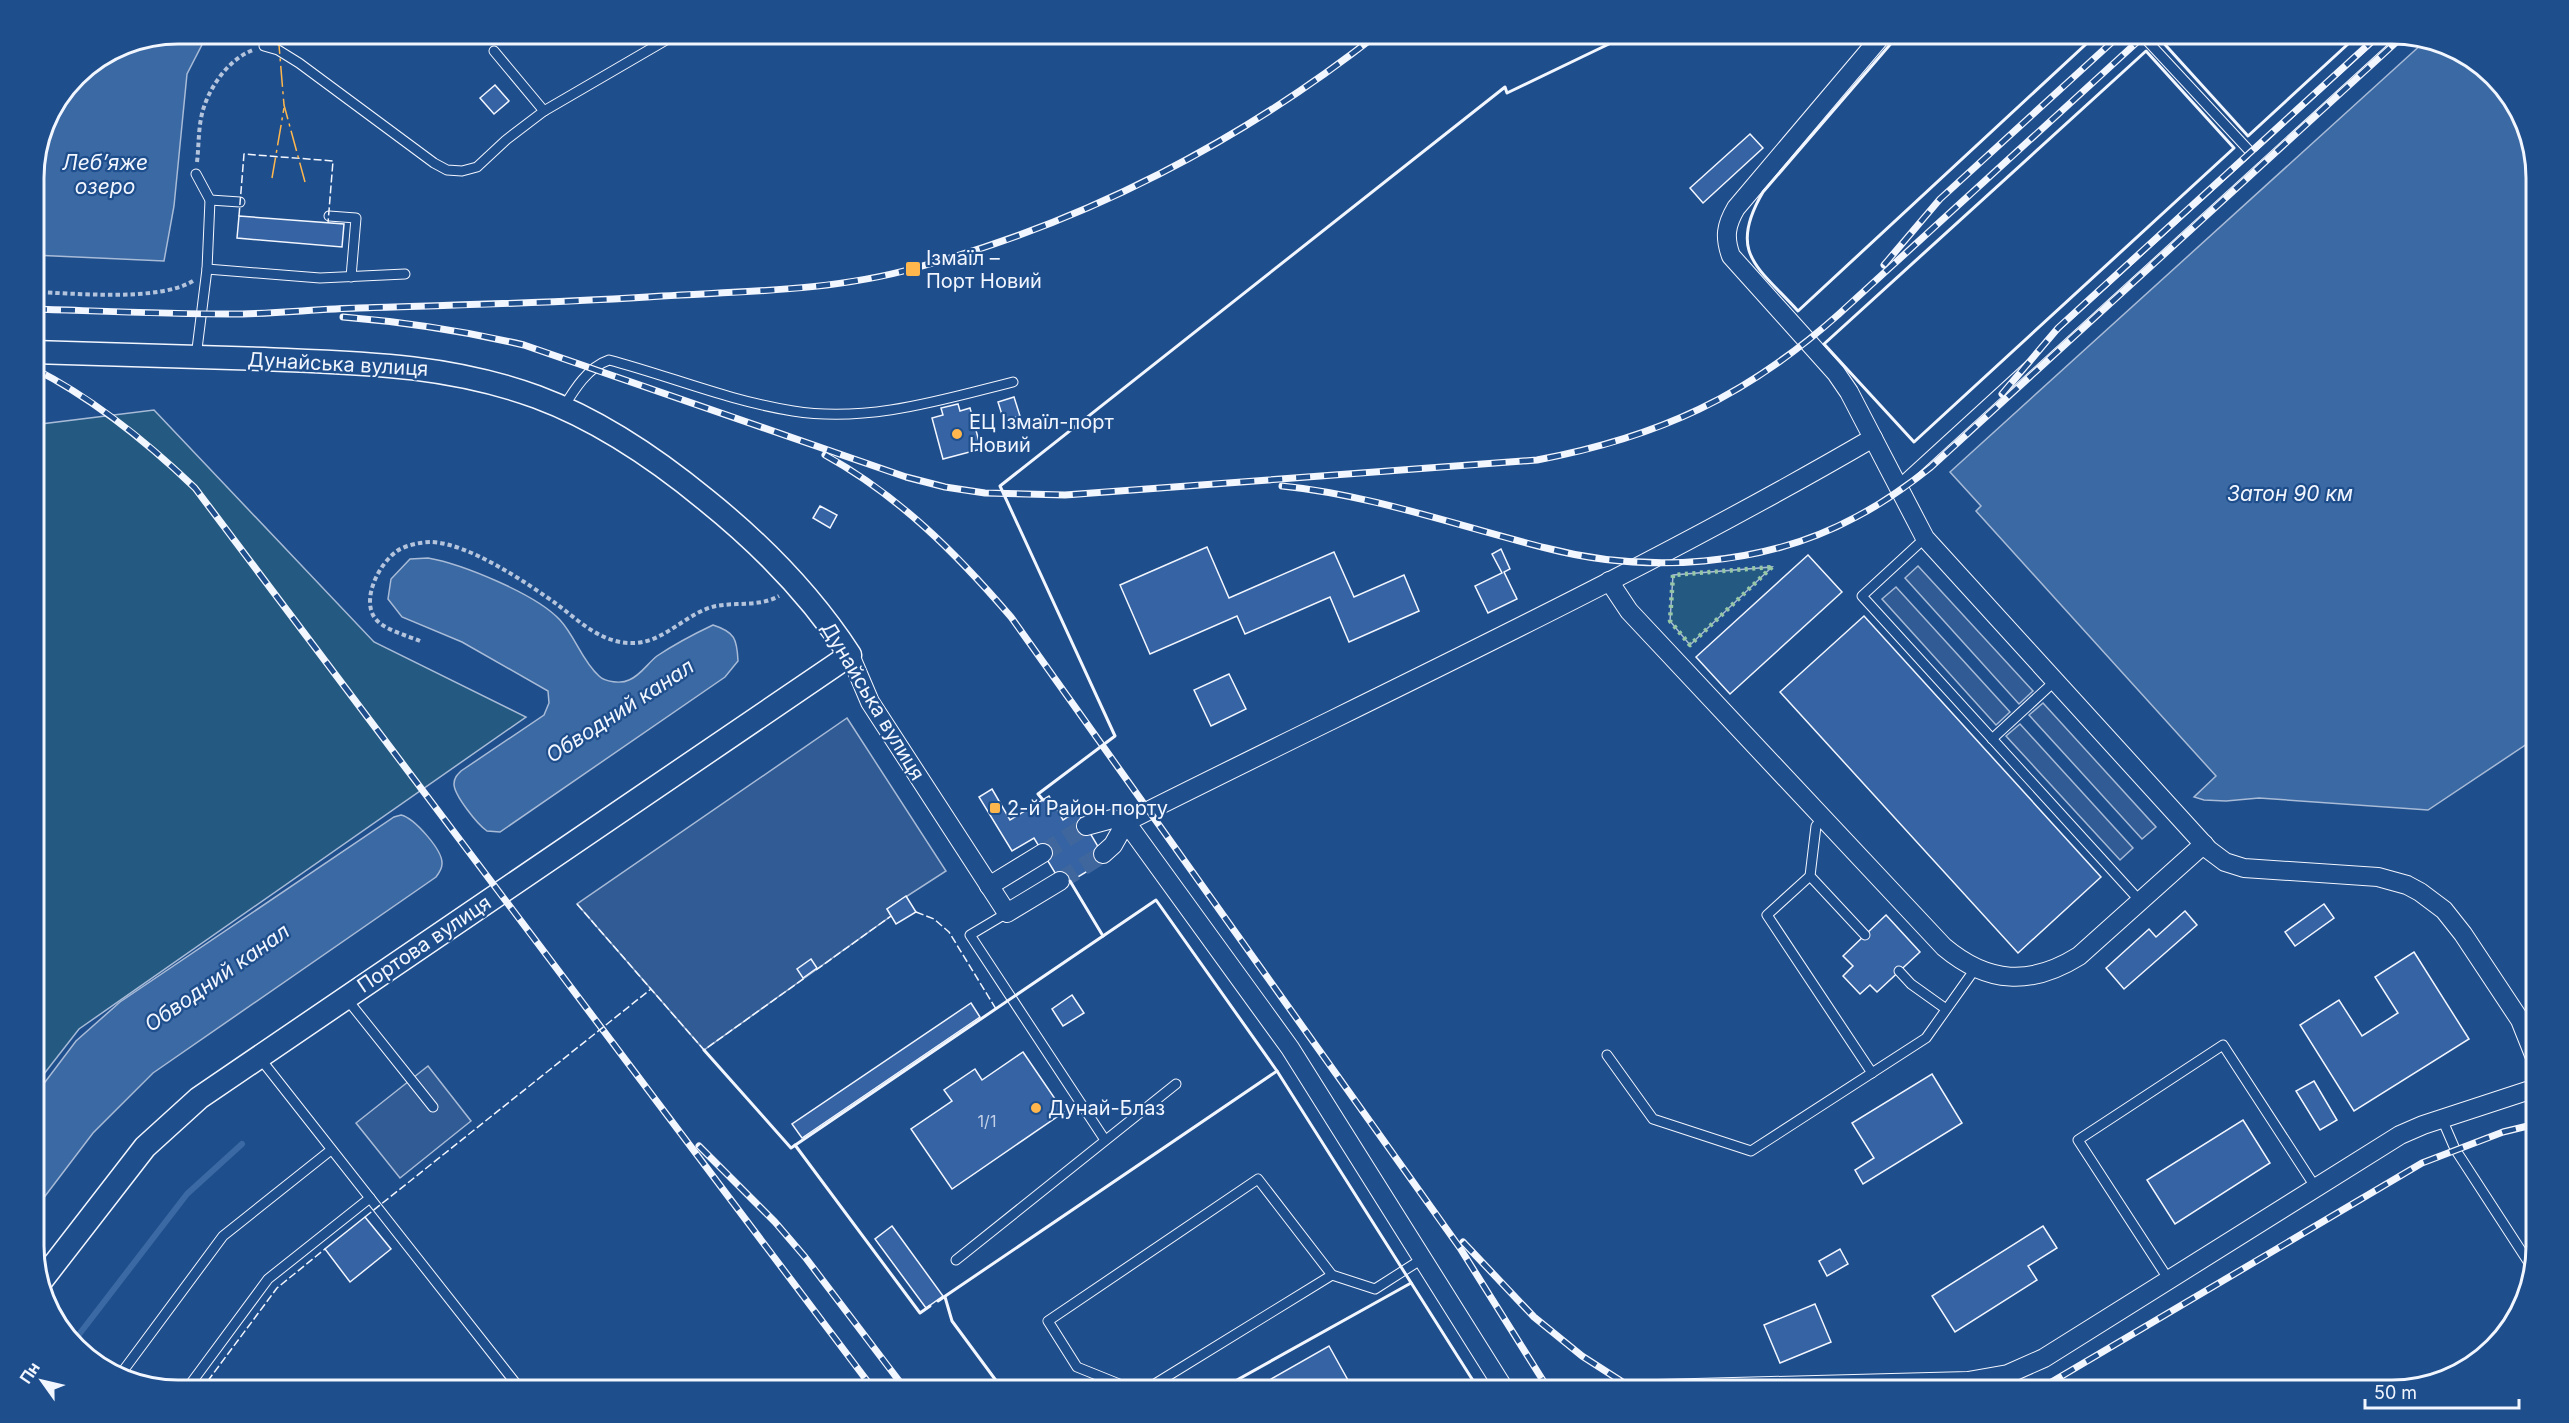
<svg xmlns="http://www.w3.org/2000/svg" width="2569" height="1423" font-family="Inter,sans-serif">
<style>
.green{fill:#245a82;stroke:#a8bbd7;stroke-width:1.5}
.parking{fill:#305b95;stroke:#a8bbd7;stroke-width:1.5}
.water{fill:#3b69a3;stroke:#a8bbd7;stroke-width:1.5}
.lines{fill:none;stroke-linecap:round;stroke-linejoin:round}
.stream{stroke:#3b69a3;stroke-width:6}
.building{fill:#3563a3;stroke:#f2f6ff;stroke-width:1.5}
.minor-tunnel{stroke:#3f679d;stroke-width:18;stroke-dasharray:18 9;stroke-linecap:butt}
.service-casing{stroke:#f2f6ff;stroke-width:11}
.minor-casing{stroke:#f2f6ff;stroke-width:20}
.tertiary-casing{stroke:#f2f6ff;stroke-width:25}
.path{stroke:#b3c4dc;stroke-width:4;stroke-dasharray:4.5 3;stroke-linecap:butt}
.service{stroke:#1f4e8c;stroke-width:9}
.minor{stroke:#1f4e8c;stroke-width:18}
.tertiary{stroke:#1f4e8c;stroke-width:22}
.rail-casing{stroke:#f2f6ff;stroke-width:7}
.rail{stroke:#1f4e8c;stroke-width:4.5;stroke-dasharray:14;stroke-linecap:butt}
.hedge{stroke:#97c8a6;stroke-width:4.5;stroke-dasharray:3 4.5;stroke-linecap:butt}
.fence{stroke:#f2f6ff;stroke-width:1.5;stroke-dasharray:8 3;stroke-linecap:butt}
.wall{stroke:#f2f6ff;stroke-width:3}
.power{stroke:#ffb74d;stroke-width:1.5;stroke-dasharray:21 4.5 3 4.5;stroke-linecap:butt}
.poi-dot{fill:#ffb74d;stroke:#1f4e8c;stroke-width:2}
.labels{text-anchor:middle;stroke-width:4.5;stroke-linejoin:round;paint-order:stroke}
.number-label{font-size:16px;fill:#c3d1e8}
.poi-label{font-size:20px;fill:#f2f6ff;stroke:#1f4e8c;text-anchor:start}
.street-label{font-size:20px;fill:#f2f6ff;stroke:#1f4e8c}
.water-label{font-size:21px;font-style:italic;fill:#f2f6ff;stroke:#1f4e8c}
.rim{fill:none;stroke:#f2f6ff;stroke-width:3}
</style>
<rect width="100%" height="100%" fill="#1f4e8c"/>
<g class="green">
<polygon points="154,410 374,642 526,717 79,1029 33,1088 33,425"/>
<polygon points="1772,567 1690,645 1670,621 1673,575"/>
</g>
<g class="parking">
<polygon points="1918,566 2033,691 2019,704 1905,578"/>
<polygon points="1896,587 2010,712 1996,725 1882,599"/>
<polygon points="2043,703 2156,827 2142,839 2029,715"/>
<polygon points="847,718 946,871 887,909 891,916 704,1050 577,904"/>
<polygon points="2020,724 2133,848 2120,860 2006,736"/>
<polygon points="428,1066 471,1121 400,1178 356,1123"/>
</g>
<g class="water">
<polygon points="177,33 208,33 187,74 174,206 164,261 33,255 33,168 44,122 75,75 122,44"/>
<polygon points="2424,42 2464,52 2512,97 2536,168 2536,742 2527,744 2428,810 2259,798 2226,801 2204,800 2194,797 2216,776 1976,511 1981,506 1950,472"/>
<path d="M 428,558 C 462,564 536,594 560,620 C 575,636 582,661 599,676 C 605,682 621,684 629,680 C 640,676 648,663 657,656 C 675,644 694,634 713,625 C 735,632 737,639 738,661 L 725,677 L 500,832 L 487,831 C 477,824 454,795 454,784 C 454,778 457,775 461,771 L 544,715 L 549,703 L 548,691 L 462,642 L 402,617 L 388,599 L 391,579 L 410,559 Z"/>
<path d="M 401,815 C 414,818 443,850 442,864 C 442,869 439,873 436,877 L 153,1073 L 93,1133 L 33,1212 L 33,1098 L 76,1041 L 120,1002 L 394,817 Z"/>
</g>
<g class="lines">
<polyline class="stream" points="74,1341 187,1194 242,1144"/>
</g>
<g class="building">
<polygon points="495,85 509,101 494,114 480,98"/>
<polygon points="1750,134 1763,148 1703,203 1690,188"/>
<polygon points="239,216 344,224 342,247 237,238"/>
<polygon points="1014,397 1020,416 1004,421 998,402"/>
<polygon points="958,404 960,411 970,408 981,449 943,459 932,418 943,415 941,408"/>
<polygon points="820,506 837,515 830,528 813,518"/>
<polygon points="1207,547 1229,598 1334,552 1354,597 1404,575 1419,611 1349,642 1330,597 1245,634 1237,616 1150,654 1120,585"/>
<polygon points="1501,549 1510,569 1504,572 1517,599 1488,613 1475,586 1502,573 1492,554"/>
<polygon points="1808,555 1842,592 1730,694 1696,657"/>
<polygon points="1864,616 2101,877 2018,953 1780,692"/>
<polygon points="1229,674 1246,709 1211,726 1194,690"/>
<polygon points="992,789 1010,820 1049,796 1063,820 1077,811 1106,860 1063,886 1034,838 1012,851 979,797"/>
<polygon points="906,896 916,912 896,924 887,909"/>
<polygon points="2324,904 2334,918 2295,946 2285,932"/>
<polygon points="2185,911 2197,925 2124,989 2106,968 2149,929 2156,937"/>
<polygon points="1886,915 1920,952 1877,992 1870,985 1860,994 1843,976 1853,966 1843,956"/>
<polygon points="2414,952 2469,1039 2354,1111 2300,1025 2339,1000 2362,1036 2398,1013 2375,977"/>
<polygon points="811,959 817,968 803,978 797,969"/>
<polygon points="1072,995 1084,1013 1063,1026 1052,1009"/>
<polygon points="971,1003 980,1017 802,1138 792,1124"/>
<polygon points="1023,1052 1064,1112 952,1189 911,1129 952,1101 944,1090 975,1069 982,1080"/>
<polygon points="1932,1074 1962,1123 1863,1184 1855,1170 1874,1158 1852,1123"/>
<polygon points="2314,1081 2337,1120 2320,1130 2296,1091"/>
<polygon points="2243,1120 2270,1163 2175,1224 2147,1180"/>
<polygon points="365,1217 391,1249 350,1282 325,1249"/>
<polygon points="2536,1218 2536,1240 2526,1224"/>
<polygon points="892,1226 943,1296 926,1308 875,1239"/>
<polygon points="2043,1226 2057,1248 2028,1266 2037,1280 1955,1332 1932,1296"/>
<polygon points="1840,1249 1848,1264 1827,1276 1819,1261"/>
<polygon points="1815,1304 1831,1342 1780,1363 1764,1325"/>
<polygon points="1329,1346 1349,1382 1335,1390 1252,1390"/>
</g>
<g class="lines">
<g class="minor-tunnel">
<polyline points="1043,853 1086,826"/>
<polyline points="1060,881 1103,854"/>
</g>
<g class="service-casing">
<g id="service">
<polyline points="2140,33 2256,158"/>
<polyline points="264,46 278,50 299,63 434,163 447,170 462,171 477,167 506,140 544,111 678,33"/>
<polyline points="494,51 544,111"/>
<polyline points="196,174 210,200 207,269 196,357"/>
<polyline points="210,200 240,202"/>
<polyline points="329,216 356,218 351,277"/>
<polyline points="207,269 320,278 405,274"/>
<path d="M 563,408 C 574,390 588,367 609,360 C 670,376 729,401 793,411 C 868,423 941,400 1013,382"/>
<polyline points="1898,485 2393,33"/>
<polyline points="1925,538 1862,596 2140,901"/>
<polyline points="1992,739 2055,681"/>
<polyline points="1823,818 1816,826 1810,876 1865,935"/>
<polyline points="1810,876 1767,915 1872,1073"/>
<polyline points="1007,913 970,935 1105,1140"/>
<polyline points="1899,971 1911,984 1946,1009"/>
<polyline points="346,998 433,1107"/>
<polyline points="1607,1055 1653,1119 1751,1151 1926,1038 1975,969"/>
<polyline points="259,1057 521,1390"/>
<polyline points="2442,1119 2455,1149 2531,1266"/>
<polyline points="956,1260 1176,1084"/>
<polyline points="2169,1280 2078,1140 2223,1045 2316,1188"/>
<polyline points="120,1375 223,1236 331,1150"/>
<polyline points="186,1390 268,1279 370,1198"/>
<polyline points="1134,1390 1077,1367 1048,1321 1258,1179 1332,1275 1375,1289 1422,1259"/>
<polyline points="1145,1390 1332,1275"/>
</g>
</g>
<g class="minor-casing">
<g id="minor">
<path d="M 1884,33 L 1736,208 C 1726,225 1724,237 1731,256 L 1836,373 L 1849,392 L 1925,538 L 2209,850 L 2225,862 L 2244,868 L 2378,877 L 2407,885 L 2420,892 L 2444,910 L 2463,934 L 2520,1020 L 2536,1060"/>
<path d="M 1609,581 L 1629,611 L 1944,947 C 1988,984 2031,986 2079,956 L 2204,844"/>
<polyline points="850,655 870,702 1007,913 1060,881"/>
<polyline points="1126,822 1290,1048 1505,1390"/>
<path d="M 1086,826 L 1112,819 L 1126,822 C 1376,696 1631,579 1873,438"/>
<polyline points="1103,854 1113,845 1126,822"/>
<polyline points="989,886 1043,853"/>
<polyline points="1620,1390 1968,1381 2008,1374 2044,1358 2400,1135 2423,1125 2536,1088"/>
</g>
</g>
<g class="tertiary-casing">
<path id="tertiary" d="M 33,352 C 110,354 187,357 264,359 C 359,363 447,364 537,397 C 599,420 655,458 706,500 C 762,545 811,595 850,655 L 199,1098 L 145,1147 L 42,1280"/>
</g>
<g class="path">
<path d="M 197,162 C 199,146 198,127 203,110 C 210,86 229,59 253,50"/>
<path d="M 33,292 C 75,293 158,302 193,281"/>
<path d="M 420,641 C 406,635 380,629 373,615 C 363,595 380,563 397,551 C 406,545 421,542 432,542 C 470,544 527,583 558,605 C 580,622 603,644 633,643 C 664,643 687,612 716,606 C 737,602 759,607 779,596"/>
</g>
<use href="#service" class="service"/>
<use href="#minor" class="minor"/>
<use href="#tertiary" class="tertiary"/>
<g class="rail-casing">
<g id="rail">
<polyline points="1884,265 1940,199 2122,33"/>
<path d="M 33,309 C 99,311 165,314 231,314 C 274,314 316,309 359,308 C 460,305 561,303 662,296 C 747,291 833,291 915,268 C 1084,223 1242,141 1379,33"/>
<path d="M 343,317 C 405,322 464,331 524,345 L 906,477 L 945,487 L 985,493 L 1065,495 L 1537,460 C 1659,437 1747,396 1839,314 L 2147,33"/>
<path d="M 33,368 C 94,399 146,441 195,488 L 874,1390"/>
<polyline points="2002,394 2058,328 2381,33"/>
<path d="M 825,455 C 899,496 956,553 1011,617 L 1460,1248 L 1549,1390"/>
<path d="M 1282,486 C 1372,495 1458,526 1546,548 C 1646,574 1764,567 1856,517 C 1883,503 1907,486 1931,467 L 2403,36"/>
<polyline points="699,1146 775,1222 805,1257 906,1390"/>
<polyline points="1463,1242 1534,1317 1582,1356 1635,1390"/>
<polyline points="2038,1390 2422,1163 2503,1132 2536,1124"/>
</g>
</g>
<use href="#rail" class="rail"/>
<polygon class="hedge" points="1772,567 1690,645 1670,621 1673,575"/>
<g class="fence">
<polyline points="239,216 244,154 333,161 328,223"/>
<polyline points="577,904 704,1050 806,977"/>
<polyline points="916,912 934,919 949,932 996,1009"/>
<polyline points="816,970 891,916"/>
<polyline points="365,1217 651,989"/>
<polyline points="201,1390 277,1288 325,1249"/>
</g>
<g class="wall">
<path d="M 1900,33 L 1763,192 C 1727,253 1758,267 1798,311 L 2098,33"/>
<polyline points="2165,33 2159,38 2248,136 2360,33"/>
<polygon points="2146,51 2234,148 1914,442 1824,344"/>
<polyline points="1043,800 1038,794 1115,736 1000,486 1505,87 1507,93 1611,43 1606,33"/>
<polyline points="1070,881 1103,936"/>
<polyline points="704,1050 791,1148 1156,900 1277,1071 1479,1390"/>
<polyline points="795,1145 920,1313 930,1306"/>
<polyline points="945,1297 952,1321 1003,1390"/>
<polyline points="938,1301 1277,1071"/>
<polyline points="1219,1390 1411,1283"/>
</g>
<g class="power">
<polyline points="278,33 284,105 305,182"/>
<polyline points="272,178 284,108"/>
</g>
</g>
<g class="poi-dot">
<rect x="905" y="261" width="16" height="16" rx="3"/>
<circle cx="957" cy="434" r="6"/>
<rect x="989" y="802" width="12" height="12" rx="3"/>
<circle cx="1036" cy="1108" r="6"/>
</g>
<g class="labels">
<g class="number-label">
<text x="987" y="1127">1/1</text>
</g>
<g class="poi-label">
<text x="926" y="265">Ізмаїл –<tspan x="926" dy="23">Порт Новий</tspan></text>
<text x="969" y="429">ЕЦ Ізмаїл-порт<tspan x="969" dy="23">Новий</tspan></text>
<text x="1007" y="815">2-й Район порту</text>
<text x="1048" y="1115">Дунай-Блаз</text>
</g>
<g class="street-label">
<text transform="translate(338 364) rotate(3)" y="7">Дунайська вулиця</text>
<text transform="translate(873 701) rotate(59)" y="7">Дунайська вулиця</text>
<text transform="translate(424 944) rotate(-34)" y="7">Портова вулиця</text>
</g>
<g class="water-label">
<text x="105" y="170">Леб’яже<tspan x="105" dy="24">озеро</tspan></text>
<text x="2290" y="501">Затон 90 км</text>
<text transform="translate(620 711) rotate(-33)" y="7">Обводний канал</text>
<text transform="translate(217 978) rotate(-35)" y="7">Обводний канал</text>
</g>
</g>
<path d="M0 0H2569V1423H0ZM178 44H2392A134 134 0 0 1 2526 178V1246A134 134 0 0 1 2392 1380H178A134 134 0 0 1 44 1246V178A134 134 0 0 1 178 44Z" fill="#1f4e8c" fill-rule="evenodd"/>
<path class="rim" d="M178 44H2392A134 134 0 0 1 2526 178V1246A134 134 0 0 1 2392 1380H178A134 134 0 0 1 44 1246V178A134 134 0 0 1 178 44Z"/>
<g transform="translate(42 1381) rotate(304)" stroke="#1f4e8c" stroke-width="4.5" paint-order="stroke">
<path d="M0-4.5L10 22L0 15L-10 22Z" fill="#f2f6ff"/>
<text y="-9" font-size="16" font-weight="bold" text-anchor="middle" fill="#f2f6ff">Пн</text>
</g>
<path d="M2365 1399v9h154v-9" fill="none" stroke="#f2f6ff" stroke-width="3"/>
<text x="2374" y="1399" font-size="18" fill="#f2f6ff" stroke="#1f4e8c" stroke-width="4.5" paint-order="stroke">50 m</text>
</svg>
